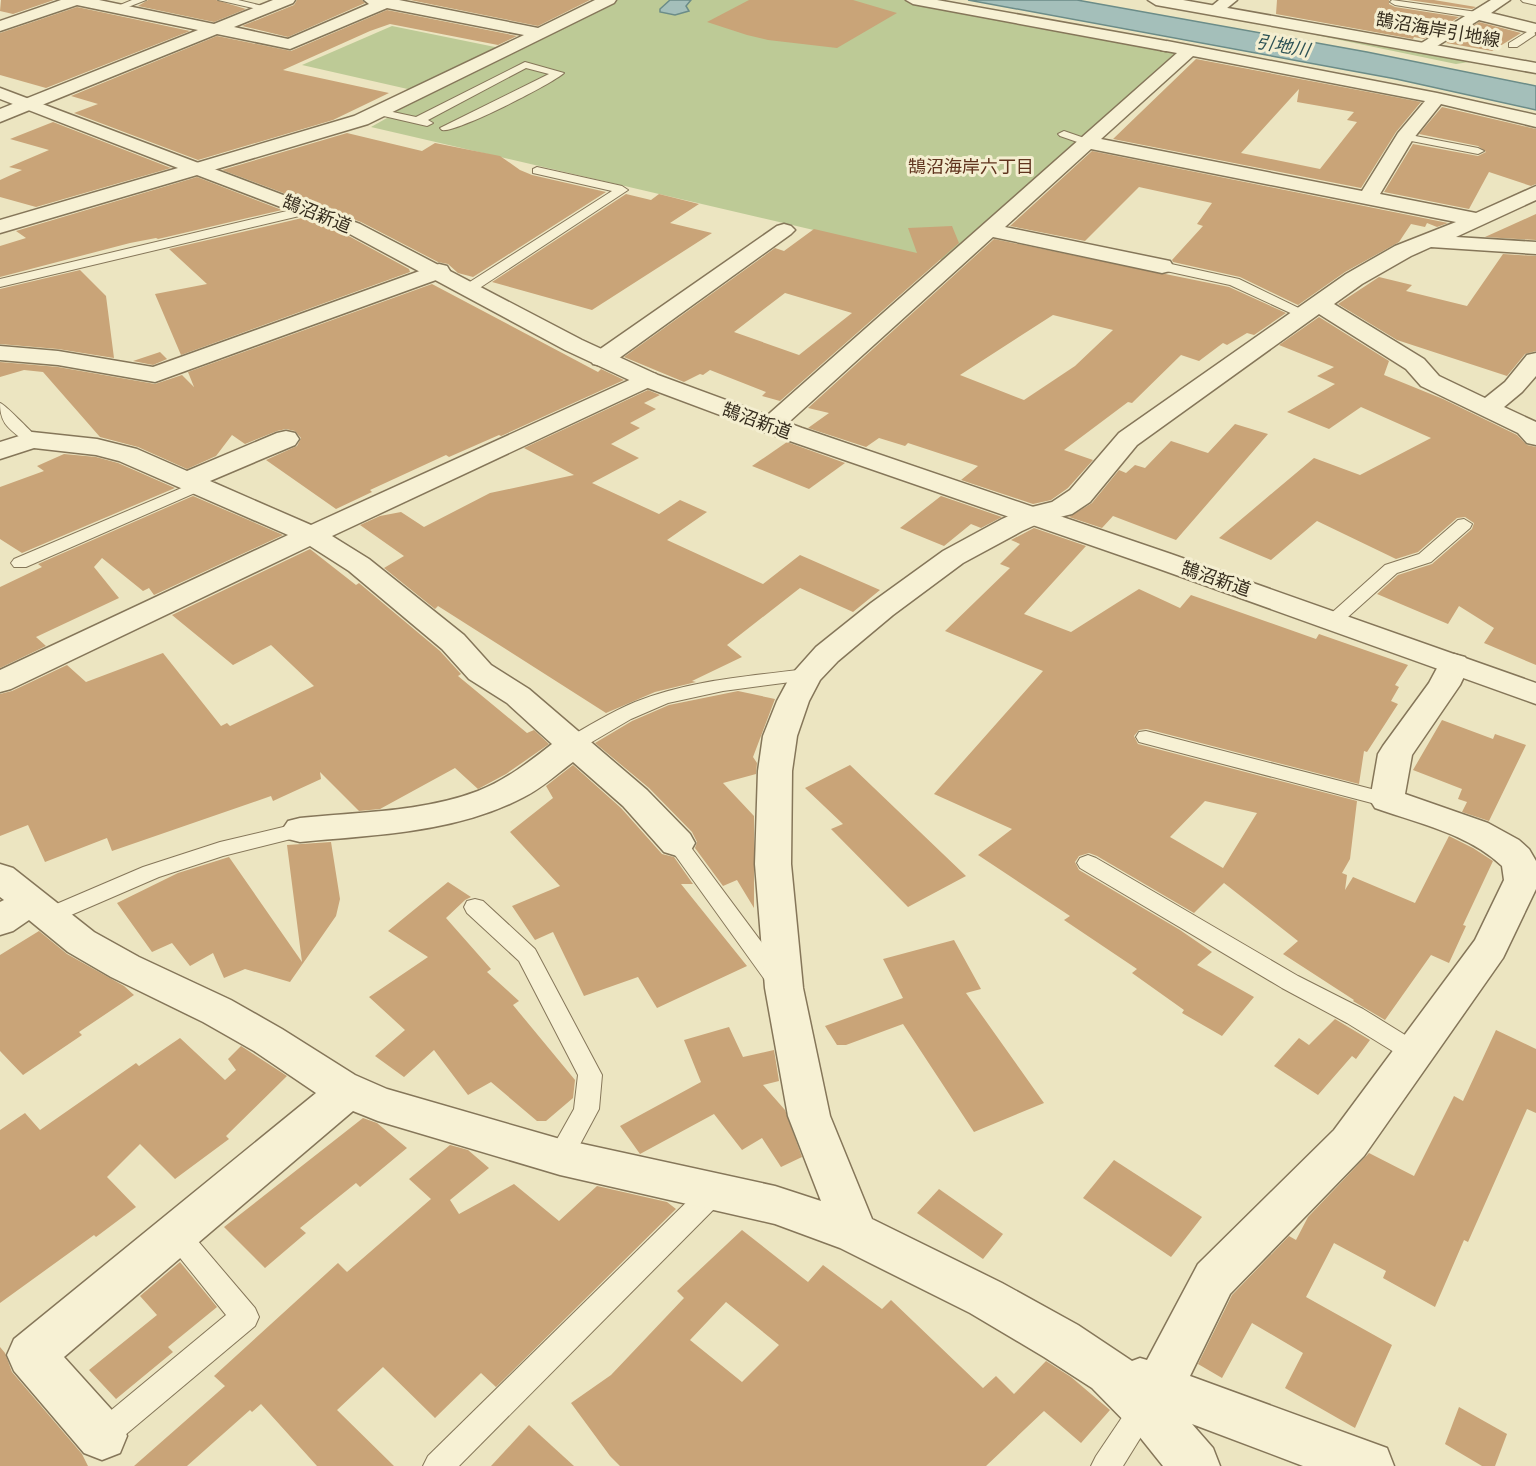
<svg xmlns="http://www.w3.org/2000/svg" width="1536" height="1466" font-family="Georgia,'Noto Sans JP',serif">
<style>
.green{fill:#bdca96}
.water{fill:#a4bfba;stroke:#6b8c88;stroke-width:1.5}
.building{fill:#c9a478;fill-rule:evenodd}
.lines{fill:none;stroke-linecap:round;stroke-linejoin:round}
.service-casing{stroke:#857659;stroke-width:2}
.pedestrian-casing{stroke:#857659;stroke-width:3}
.minor-casing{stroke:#857659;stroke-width:3}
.tertiary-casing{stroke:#857659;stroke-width:3}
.service{fill:#f7f1d4;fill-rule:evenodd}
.pedestrian{fill:#f7f1d4;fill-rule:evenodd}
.minor{fill:#f7f1d4;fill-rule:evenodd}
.tertiary{fill:#f7f1d4;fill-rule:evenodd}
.labels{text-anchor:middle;stroke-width:6;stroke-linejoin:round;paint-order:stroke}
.far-street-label{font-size:18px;fill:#352c1d;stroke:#f4eed0}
.far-water-label{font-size:18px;font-style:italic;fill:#2d5255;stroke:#f4eed0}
.far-neighbourhood-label{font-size:18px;fill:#60341e;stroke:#f4eed0}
</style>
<rect width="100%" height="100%" fill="#ece5c1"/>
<g class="green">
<polygon points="617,0 904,0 1175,50 1178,53 947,261 371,127 394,114 393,110"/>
<polygon points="392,26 500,48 412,90 302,65"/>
<polygon points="1332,31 1489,59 1456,64 1316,35"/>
</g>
<g class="water">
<polygon points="670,0 691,0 686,6 689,11 675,15 660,12 660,9"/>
<polygon points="968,0 1077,0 1367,52 1536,86 1536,110 1396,79"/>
</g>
<g class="building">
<polygon points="1,0 54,0 13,14 0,11"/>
<polygon points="148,0 216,0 246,9 214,22 138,6"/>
<polygon points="297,0 362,0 365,3 288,37 242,26 294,5"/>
<polygon points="410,0 590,0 538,26"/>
<polygon points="749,0 853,0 897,13 837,48 768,40 747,35 707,22"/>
<polygon points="1277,0 1389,0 1389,4 1395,7 1459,17 1424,39 1414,37 1413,39 1276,14"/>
<polygon points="1408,0 1434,0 1476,7 1472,9"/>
<polygon points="77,7 190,31 46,88 0,75 0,33"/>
<polygon points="387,10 517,36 498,45 390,24 370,31 283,70 389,93 333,120 198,160 74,113 98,104 71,96 217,36 291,51"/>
<polygon points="1479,22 1521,33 1492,51 1446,43"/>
<path d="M 1196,59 L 1421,102 L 1396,132 L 1361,188 L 1113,139 ZM 1299,89 L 1297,102 L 1354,112 L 1347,120 L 1357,122 L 1320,169 L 1241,153 Z"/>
<polygon points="1442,107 1536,129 1536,184 1531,186 1489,172 1469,209 1384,192 1413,144 1478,156 1486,152 1478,146 1419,134"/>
<polygon points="53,122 171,168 36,207 0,197 0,180 22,170 9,167 49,150 10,139"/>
<polygon points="347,133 422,151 435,143 500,156 520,170 532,175 606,192 473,277 458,273 448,264 438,262 361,222 222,170"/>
<polygon points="1092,151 1448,223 1437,227 1427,223 1425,227 1411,224 1399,242 1345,272 1298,305 1240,277 1173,262 1172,260 1203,226 1197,224 1212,203 1139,187 1085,241 1010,226"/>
<polygon points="197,177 282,210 158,239 156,238 130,243 0,277 0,246 26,238 16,231"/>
<polygon points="626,194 651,200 659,194 699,204 670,223 712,233 592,310 492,282"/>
<polygon points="1536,214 1536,240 1485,237"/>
<polygon points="302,218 345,234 409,269 410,272 181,355 155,294 207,284 169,249"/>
<path d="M 952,226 L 959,243 L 780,401 L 762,396 L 766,392 L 710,370 L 703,375 L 700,374 L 684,382 L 624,357 L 775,248 L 784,251 L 814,229 L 917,253 L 908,228 ZM 785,293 L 852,313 L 799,355 L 734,332 Z"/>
<path d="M 994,239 L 1229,287 L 1286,313 L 1254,335 L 1247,333 L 1227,345 L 1223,343 L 1199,361 L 1181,355 L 1132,403 L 1128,402 L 1064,450 L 1093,460 L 1068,488 L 1051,500 L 1033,504 L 961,480 L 978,466 L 908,443 L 905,446 L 879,438 L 866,447 L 808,428 L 829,413 L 808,408 ZM 1053,315 L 1113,330 L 1075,366 L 1024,400 L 960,375 Z"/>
<polygon points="1503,254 1536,256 1536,351 1525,354 1507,376 1397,340 1338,304 1379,277 1412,285 1406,291 1467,306"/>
<polygon points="80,270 106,296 114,358 58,349 0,344 0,289"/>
<polygon points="432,284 598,372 601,369 624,380 501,436 499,435 449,457 446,455 370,490 372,492 336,509 266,460 297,446 301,438 295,431 286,429 277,431 245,444 232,435 216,456 187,469 138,447 100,437 43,372 24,370 0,377 0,362 58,367 155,384 182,375 194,387 188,372"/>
<polygon points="1319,317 1389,361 1384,375 1443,399 1517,435 1527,445 1536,447 1536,665 1484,643 1494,628 1459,606 1448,624 1377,594 1398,575 1432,564 1472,529 1474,523 1465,517 1457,518 1418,552 1396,559 1317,521 1271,560 1219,538 1314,458 1360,475 1431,438 1361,407 1329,429 1287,412 1335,384 1317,376 1334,367 1279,345"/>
<polygon points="160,352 167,359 153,365 133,361"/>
<polygon points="648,390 660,395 644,403 656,409 630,423 640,428 611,444 639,458 592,483 659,514 680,500 707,512 667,540 763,584 800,555 880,590 853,612 800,588 727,645 742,657 692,681 696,682 655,692 606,713 438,606 435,609 384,568 404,556 360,525 380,516 401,512 424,527 490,493 574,475 524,448"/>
<polygon points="1235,424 1268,434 1176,540 1113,516 1102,528 1069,517 1092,503 1119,470 1126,473 1135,465 1145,468 1171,441 1208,453"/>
<polygon points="787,442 845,463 809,489 752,466"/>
<polygon points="64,454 96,457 118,463 175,488 22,553 0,539 0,487 44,471 37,466"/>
<polygon points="193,496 283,535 154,595 149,588 143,591 102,558 94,567 119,598 36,637 46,646 0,668 0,587 42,567 38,564"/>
<polygon points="941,496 1002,517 981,528 971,524 944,546 900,528"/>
<path d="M 1034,528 L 1086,546 L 1024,614 L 1071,632 L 1139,589 L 1180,608 L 1191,595 L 1316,639 L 1319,634 L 1408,665 L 1395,685 L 1399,687 L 1391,701 L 1398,704 L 1367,752 L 1364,751 L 1359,784 L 1147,729 L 1139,730 L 1134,736 L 1138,744 L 1357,801 L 1350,859 L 1342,873 L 1347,875 L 1345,890 L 1353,877 L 1415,903 L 1449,836 L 1473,848 L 1493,861 L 1463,925 L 1466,926 L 1449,963 L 1431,955 L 1385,1020 L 1353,1001 L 1354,1000 L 1283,954 L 1298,941 L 1224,883 L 1194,913 L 1097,856 L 1089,853 L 1079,856 L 1075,862 L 1079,870 L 1180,930 L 1212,952 L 1197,965 L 1254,997 L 1222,1036 L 1182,1013 L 1184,1010 L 1132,973 L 1137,969 L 1064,920 L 1070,916 L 978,855 L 1012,829 L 934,794 L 1043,671 L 945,631 L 1010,568 L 1000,564 L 1020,544 L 1011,540 ZM 1205,801 L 1257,813 L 1223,868 L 1170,837 Z"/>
<polygon points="310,549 356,585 359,583 440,651 461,674 458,676 527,733 534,730 549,744 506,774 478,789 455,768 380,809 359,811 320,772 321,779 273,801 271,796 112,851 107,838 45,862 28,825 0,836 0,694 12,691 67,665 86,682 163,653 221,726 227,723 230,726 314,686 271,645 233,665 172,615"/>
<polygon points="738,691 775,699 753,757 757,763 756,774 723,783 754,816 754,908 737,880 723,886 695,848 697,842 692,832 649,788 595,743 632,721 669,705"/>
<polygon points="1442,720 1493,739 1495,734 1526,745 1489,821 1462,812 1467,802 1458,799 1462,789 1413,770"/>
<polygon points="573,765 621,808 662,854 674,857 693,884 681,884 747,966 657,1008 638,977 584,996 553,932 535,940 512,906 560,886 510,832 553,798 546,786"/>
<polygon points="850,765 966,876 908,907 831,829 843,824 805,788"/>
<polygon points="331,842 340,899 336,916 290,982 245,969 224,978 213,953 190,966 172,943 152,952 117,903 178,873 229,857 302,962 287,845"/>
<polygon points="448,882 471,897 465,900 446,918 491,969 487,972 519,1001 513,1005 575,1080 573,1098 546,1121 537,1121 491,1082 468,1095 434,1050 404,1077 375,1056 405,1030 369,997 428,957 388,931"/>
<polygon points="39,931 67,954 124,986 134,995 79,1032 82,1035 23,1075 0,1051 0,955"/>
<polygon points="954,940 981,989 966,993 1044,1103 974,1132 903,1024 846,1045 837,1045 825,1026 903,998 883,959"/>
<polygon points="1335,1019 1370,1040 1356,1059 1352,1056 1318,1095 1274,1066 1299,1038 1309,1045"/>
<polygon points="729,1027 743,1057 774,1050 779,1081 763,1085 785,1110 802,1157 781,1167 762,1138 742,1150 714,1114 640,1154 620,1126 701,1082 684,1040"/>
<polygon points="1496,1030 1536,1049 1536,1113 1527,1109 1468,1242 1464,1240 1435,1307 1383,1278 1386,1271 1334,1243 1306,1297 1392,1345 1355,1428 1285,1388 1303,1353 1252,1323 1222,1378 1198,1364 1232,1295 1289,1236 1296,1240 1308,1217 1369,1153 1414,1176 1454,1096 1463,1101"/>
<polygon points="180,1038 225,1080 236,1070 228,1059 241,1046 287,1076 226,1136 229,1139 175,1179 140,1144 107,1177 136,1207 96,1237 94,1235 0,1303 0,1130 25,1113 40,1130 136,1063 139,1066"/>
<polygon points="363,1118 377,1123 407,1148 360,1187 356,1183 300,1228 306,1233 265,1268 224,1227"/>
<polygon points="450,1145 468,1150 489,1168 450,1200 459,1214 514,1184 559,1221 597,1186 667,1202 676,1209 496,1387 481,1373 435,1418 383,1367 337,1410 394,1466 317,1466 261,1404 252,1412 250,1410 187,1466 134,1466 225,1386 214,1376 338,1263 347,1272 431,1199 409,1179"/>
<polygon points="1114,1160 1202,1217 1171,1257 1083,1198"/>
<polygon points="939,1189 1003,1234 983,1259 917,1213"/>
<path d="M 742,1230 L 808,1282 L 823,1265 L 882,1309 L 891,1300 L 983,1388 L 996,1376 L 1014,1394 L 1046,1361 L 1071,1377 L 1110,1410 L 1081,1443 L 1044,1411 L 986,1466 L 620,1466 L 610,1456 L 571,1403 L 611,1375 L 684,1298 L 677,1291 ZM 726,1302 L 779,1345 L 742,1382 L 690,1340 Z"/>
<polygon points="180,1262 217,1307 168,1347 173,1352 116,1399 89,1370 157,1315 140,1296"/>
<polygon points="0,1347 5,1353 12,1372 82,1454 88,1466 0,1466"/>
<polygon points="1459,1407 1507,1434 1495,1466 1482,1466 1445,1444"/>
<polygon points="529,1425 574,1466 491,1466"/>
</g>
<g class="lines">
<g class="service-casing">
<g id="service">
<polygon points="132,0 146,0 118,11 113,8"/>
<polygon points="218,0 238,0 271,8 266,11"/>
<polygon points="1392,0 1477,12 1482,15 1477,18 1395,5 1390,2"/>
<polygon points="1521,0 1536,0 1536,5 1523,2"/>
<polygon points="1528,26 1534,26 1535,35 1517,47 1509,47 1509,43 1527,32"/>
<path d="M 525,62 L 564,73 C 552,84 456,133 442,130 L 440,128 L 549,74 L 526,68 L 428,120 L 433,123 L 427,126 L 375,114 L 374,112 L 379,109 L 416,117 Z"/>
<polygon points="1064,131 1090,140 1092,142 1086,145 1060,136 1058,134"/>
<polygon points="1405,134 1478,148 1484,151 1478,154 1401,139 1401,135"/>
<polygon points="537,167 622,186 628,190 475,291 465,291 463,288 465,285 612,191 533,173 533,169"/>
<polygon points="308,206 312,207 312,213 0,287 0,279"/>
<polygon points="1162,262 1239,279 1311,314 1309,317 1299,317 1230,285 1157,269 1155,266 1157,263"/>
<path d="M 0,403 C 5,404 30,431 37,437 L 40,440 L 37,443 L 27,443 C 10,429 0,425 0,403 Z"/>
<polygon points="198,481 206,486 204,489 26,567 14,567 11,563 14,559"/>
<polygon points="1464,519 1472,524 1470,528 1431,562 1397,573 1339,625 1327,625 1324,621 1327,617 1385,565 1419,554 1458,520"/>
<path d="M 807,669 L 814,671 L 816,675 L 814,679 L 723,691 L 668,703 L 631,719 L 580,749 L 573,750 L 566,749 L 563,744 L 566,739 C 588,726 611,712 635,702 C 690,680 749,676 807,669 Z"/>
<polygon points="1146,731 1387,793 1394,795 1397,800 1394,805 1387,807 1139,742 1136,737 1139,732"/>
<polygon points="300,823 307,825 310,830 307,835 223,856 159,877 48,925 40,923 37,917 40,911 143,867 220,842"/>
<polygon points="677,836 684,838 786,975 789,981 786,987 778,990 770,987 670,848 666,843 670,838"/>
<polygon points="1088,855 1096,858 1298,976 1363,1009 1423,1046 1427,1053 1423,1060 1415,1063 1407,1060 1347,1023 1282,988 1080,868 1077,863 1080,858"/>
<polygon points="475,899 483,901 535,949 602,1075 599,1109 569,1165 560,1168 551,1165 547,1157 574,1109 578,1075 519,961 467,913 464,907 467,901"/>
<polygon points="714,1181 723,1184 727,1192 723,1200 459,1466 423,1466 428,1456 705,1184"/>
<polygon points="177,1223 186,1227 255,1308 259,1317 255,1326 112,1446 102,1450 92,1446 87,1436 92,1426 226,1315 168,1243 164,1235 168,1227"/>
<polygon points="1145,1394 1155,1398 1159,1408 1123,1466 1091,1466 1096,1456 1135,1398"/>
</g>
</g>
<g class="pedestrian-casing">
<polygon id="pedestrian" points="906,0 937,0 1166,41 1174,46 1166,51 913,4"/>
</g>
<g class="minor-casing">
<g id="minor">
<polygon points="61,0 99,0 214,24 273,0 295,0 293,3 234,27 288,39 369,4 364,0 399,0 538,28 595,0 616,0 614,3 368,124 200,174 193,172 190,168 193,164 354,116 524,35 387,8 290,49 217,34 0,122 0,109 198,30 77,5 0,31 0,21"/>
<polygon points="1219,0 1237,0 1221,13 1209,13 1207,10"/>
<polygon points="1491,0 1510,0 1491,13 1536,24 1536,32 1531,33 1479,20 1429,51 1417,51 1415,47"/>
<path d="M 1167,41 L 1437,93 L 1536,115 L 1536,127 L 1441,104 L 1413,139 L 1380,194 L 1476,213 L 1536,186 L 1536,200 L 1456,237 L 1536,242 L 1536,254 L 1431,247 L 1411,256 L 1362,284 L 1334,304 L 1424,359 L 1439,376 L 1485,398 L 1505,382 L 1527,355 L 1536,353 L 1536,376 L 1522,392 L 1504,407 L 1536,422 L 1536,445 L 1527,443 L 1518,433 L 1421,386 L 1406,369 L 1319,314 L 1137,445 L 1090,502 L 1072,514 L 1044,521 L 1022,531 L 963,563 L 893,615 L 838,661 L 820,680 L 809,701 L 797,736 L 792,771 L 791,864 L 803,988 L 830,1116 L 872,1219 L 1002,1283 L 1078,1325 L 1132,1361 L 1140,1358 L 1147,1360 L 1198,1264 L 1334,1130 L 1475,940 L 1504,880 L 1502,866 C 1469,834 1417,823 1375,808 L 1370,800 L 1378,754 L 1383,746 L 1429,683 L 1443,657 L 1454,654 L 1465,657 L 1470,664 L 1460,685 L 1412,755 L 1405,794 L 1488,823 L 1519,840 L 1529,849 L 1536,861 L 1536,889 L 1503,958 L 1364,1156 L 1230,1294 L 1190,1376 L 1387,1448 L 1394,1466 L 1303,1466 L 1192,1424 L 1213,1448 L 1220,1466 L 1163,1466 L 1139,1436 L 1092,1388 L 1044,1357 L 970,1313 L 840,1248 L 775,1224 L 560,1175 L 378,1121 L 353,1111 L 64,1357 L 120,1419 L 127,1436 L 120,1453 L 102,1460 L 84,1453 L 14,1371 L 7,1355 L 14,1339 L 316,1093 L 254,1051 L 203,1022 L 111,977 L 68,952 L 29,920 L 13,931 L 0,935 L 0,902 L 4,900 L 0,897 L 0,864 L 13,868 L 94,932 L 139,957 L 231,1000 L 282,1029 L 355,1075 L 387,1089 L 560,1139 L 775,1186 L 821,1201 L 788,1116 L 765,988 L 755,864 L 758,771 L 763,736 L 777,701 L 791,675 L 816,647 L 871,603 L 943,551 L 1002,519 L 1024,509 L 1052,502 L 1070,490 L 1119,433 L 1346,274 L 1395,246 L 1456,222 L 1091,149 L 1005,227 L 1170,261 L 1173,266 L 1170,271 L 1162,273 L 993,237 L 779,431 L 770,434 L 761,431 L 757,426 L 761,421 L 1177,53 L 1161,50 L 1159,46 ZM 1193,56 L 1425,101 L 1398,133 L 1362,191 L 1101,139 Z"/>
<polygon points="784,224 791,226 795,230 791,234 611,364 602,366 593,364 590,359 593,354 777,226"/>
<polygon points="439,264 447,266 450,271 447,276 155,382 58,365 0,360 0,346 58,351 153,367"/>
<path d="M 647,372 L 656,374 L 659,379 L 656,384 L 332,536 L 369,559 L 464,635 L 491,665 L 529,689 L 647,790 L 690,834 L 695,843 L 690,852 L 677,856 L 664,852 L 623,806 L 573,762 C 557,774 542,788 524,797 C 456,833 375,835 300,842 L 288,839 L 282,830 L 288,821 L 300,818 C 359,812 423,812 478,791 C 506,780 529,762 552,744 L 507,703 L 469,679 L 442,649 L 349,571 L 310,546 L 11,689 L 0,692 L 0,670 L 288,535 L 119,461 L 96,455 L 34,448 L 0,459 L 0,442 L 32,432 L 97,439 L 137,449 L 187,471 L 277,433 L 286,431 L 295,433 L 299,439 L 295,445 L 210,481 L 311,525 Z"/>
</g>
</g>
<g class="tertiary-casing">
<g id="tertiary">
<polygon points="1148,0 1183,0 1536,63 1536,73 1156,5"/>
<polygon points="0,88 360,224 582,340 658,375 802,428 1171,554 1536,683 1536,704 1151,566 784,439 640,385 565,350 346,232 197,175 0,233 0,220 178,168 0,99"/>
</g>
</g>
<use href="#service" class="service"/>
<use href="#pedestrian" class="pedestrian"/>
<use href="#minor" class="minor"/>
<use href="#tertiary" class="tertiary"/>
</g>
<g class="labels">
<g class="far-street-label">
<text transform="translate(1438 30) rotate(10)" y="6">鵠沼海岸引地線</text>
<text transform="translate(317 214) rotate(22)" y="6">鵠沼新道</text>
<text transform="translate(757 421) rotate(20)" y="6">鵠沼新道</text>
<text transform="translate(1216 579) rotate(19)" y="6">鵠沼新道</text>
</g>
<g class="far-water-label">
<text transform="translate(1283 46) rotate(10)" y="6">引地川</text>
</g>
<g class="far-neighbourhood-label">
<text x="971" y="173">鵠沼海岸六丁目</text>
</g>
</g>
</svg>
